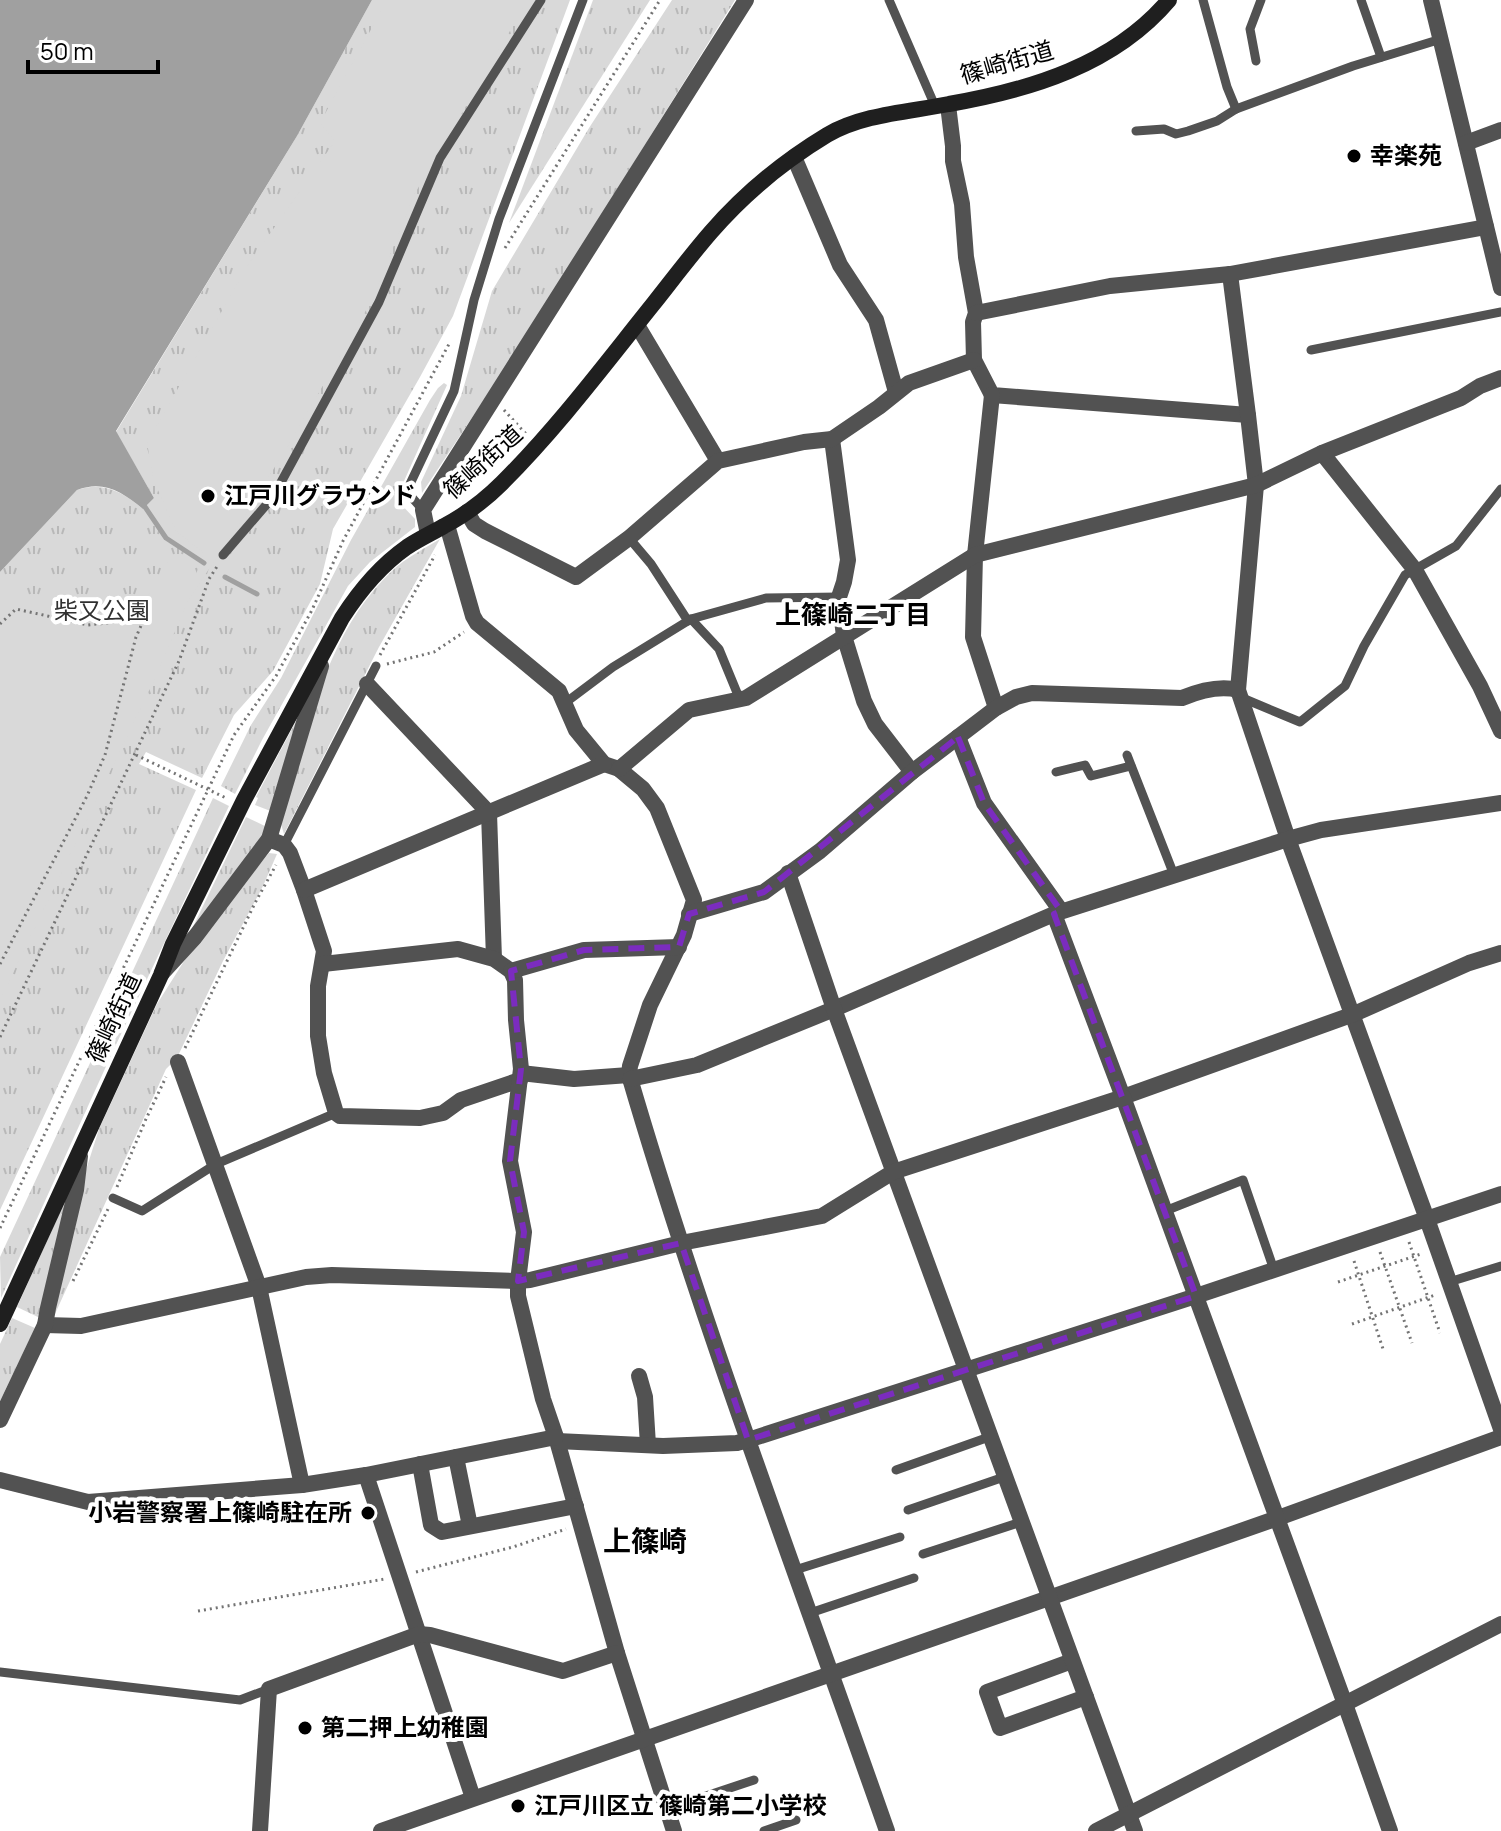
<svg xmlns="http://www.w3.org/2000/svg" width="1501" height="1831" font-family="Manrope,'Noto Sans JP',sans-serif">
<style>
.grass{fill:url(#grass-tufts)}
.pitch{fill:#d9d9d9}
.water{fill:#a0a0a0}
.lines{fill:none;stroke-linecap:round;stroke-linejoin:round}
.stream{stroke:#a0a0a0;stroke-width:5}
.path{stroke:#747474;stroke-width:3;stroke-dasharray:2 4;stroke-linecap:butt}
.service{stroke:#525252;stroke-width:9}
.minor{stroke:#525252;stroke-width:16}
.tertiary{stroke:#525252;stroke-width:16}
.secondary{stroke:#1f1f1f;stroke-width:16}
.marked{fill:none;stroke:#7b2cbf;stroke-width:6;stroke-dasharray:16 10;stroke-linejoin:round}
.poi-dot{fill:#000;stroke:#fff;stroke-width:3}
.labels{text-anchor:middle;stroke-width:8;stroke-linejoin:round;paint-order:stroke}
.street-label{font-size:24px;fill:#000;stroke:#fff}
.poi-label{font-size:24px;font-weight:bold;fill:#000;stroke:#fff;text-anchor:start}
.park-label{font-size:24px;fill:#303030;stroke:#fff}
.neighbourhood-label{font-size:26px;font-weight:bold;fill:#000;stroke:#fff}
.quarter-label{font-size:28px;font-weight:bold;fill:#000;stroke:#fff}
</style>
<defs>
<pattern id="grass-tufts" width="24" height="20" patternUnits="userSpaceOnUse" patternTransform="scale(2)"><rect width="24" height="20" fill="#d9d9d9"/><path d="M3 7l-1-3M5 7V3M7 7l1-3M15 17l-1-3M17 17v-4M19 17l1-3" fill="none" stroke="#b8b8b8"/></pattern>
</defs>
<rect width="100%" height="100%" fill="#fff"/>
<g class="grass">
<path d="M 372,0 L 570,0 L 453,316 L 420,377 L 333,529 L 320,584 L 273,671 L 234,715 L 202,778 L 146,752 L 139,764 L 196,790 L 0,1210 L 0,572 L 77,490 C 104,481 122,492 143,509 L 154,498 L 116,432 L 297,136 Z"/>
<polygon points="593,0 650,0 509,223"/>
<polygon points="672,0 735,0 521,344 422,493 421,482 461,396 492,291 589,128"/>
<polygon points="444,383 447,385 396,499 415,519 415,527 370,562 348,586 262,740 235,794 221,786 251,725 281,678 351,540 430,400 438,388"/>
<path d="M 440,539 L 379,647 L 284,834 L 280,821 C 306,736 325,632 393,570 C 406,558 425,548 440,539 Z"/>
<polygon points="304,706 273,812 255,805 258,798 256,797"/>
<polygon points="213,798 229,806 113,1051 1,1298 0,1257"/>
<polygon points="246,817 267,827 261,840 189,935"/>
<polygon points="269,853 277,854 263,886 223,961 177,1058 166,1069 55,1314 53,1311 78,1195 99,1129 157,1004 198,939"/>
<polygon points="69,1192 40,1318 17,1307"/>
<polygon points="12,1318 35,1328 0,1401 0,1344"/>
</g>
<polygon class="pitch" points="387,0 528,0 414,195 373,298 294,436 247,512 187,602 158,672 0,1000 0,609 20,599 122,616 130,616 140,609 169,559 196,574 204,553 176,531 154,481 147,443 248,265 335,141 320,123"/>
<path class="water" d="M 0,0 L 372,0 L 297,136 L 116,431 L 154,498 L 143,509 C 122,492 104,480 77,490 L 0,572 Z"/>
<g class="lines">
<g class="stream">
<polyline points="143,504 166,538 204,563"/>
<polyline points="225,577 257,594"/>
</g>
<g class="path">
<polyline points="505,248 660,0"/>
<polyline points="504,410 526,434"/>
<polyline points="0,624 16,609 88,625 144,619"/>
<polyline points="380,655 435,555"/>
<polyline points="387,664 434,652 464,632"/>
<polyline points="136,755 226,798"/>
<polyline points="0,964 87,796 105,755 136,637 144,619"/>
<polyline points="0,1037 179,661 209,579 218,565"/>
<polyline points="185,1048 255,903 276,865"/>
<polyline points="117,1187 146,1119 166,1077"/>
<polyline points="0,1228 234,735 276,676 312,610 343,541 449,344"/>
<polyline points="1409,1242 1440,1333"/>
<polyline points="1380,1252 1412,1343"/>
<polyline points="1354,1261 1384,1352"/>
<polyline points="73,1281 108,1209"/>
<polyline points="1338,1282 1421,1254"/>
<polyline points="1352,1324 1435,1295"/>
<polyline points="416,1572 513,1547 566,1529"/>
<polyline points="198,1611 385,1579"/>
</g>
<g class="service">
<polyline points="889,0 935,106"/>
<polyline points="1203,0 1227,87 1236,109"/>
<polyline points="1361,0 1381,57"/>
<polyline points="1256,61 1250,29 1261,0"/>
<polyline points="1136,131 1164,129 1176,134 1188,131 1217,121 1236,109 1353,66 1441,39"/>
<polyline points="1311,350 1501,312"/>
<polyline points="423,510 408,493 410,484 454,391 474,300 499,219 583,0"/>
<polyline points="629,538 651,564 688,621"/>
<polyline points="223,555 273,497 379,302 440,158 541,0"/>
<polyline points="691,619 719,649 740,700"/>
<polyline points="1240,697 1300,722 1345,686 1364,646 1405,575 1456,546 1501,489"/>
<polyline points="565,703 613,667 691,619 766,598 839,597"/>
<polyline points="1127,755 1174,875"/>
<polyline points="1056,772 1085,765 1091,776 1131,766"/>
<polyline points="284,845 376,666"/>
<polyline points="113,1198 142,1211 216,1164 336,1113"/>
<polyline points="1165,1211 1243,1180 1274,1270"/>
<polyline points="1449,1282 1501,1266"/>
<polyline points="896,1470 989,1437"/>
<polyline points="908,1510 1004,1477"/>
<polyline points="923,1554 1021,1522"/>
<polyline points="795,1570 900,1537"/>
<polyline points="810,1613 914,1578"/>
<polyline points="0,1672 240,1700 269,1689"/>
<polyline points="667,1809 754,1780"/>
<polyline points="764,1831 796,1820"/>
</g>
<g class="minor">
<polyline points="948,105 953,146 953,161 962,204 966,257 976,313 973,322 974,360 992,395 1248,415 1256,485 1238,690 1288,839 1427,1219"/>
<polyline points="794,157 840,265 876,320 896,392"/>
<polyline points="1230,274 1248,415"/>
<polyline points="976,313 1110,286 1230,274 1486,227"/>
<polyline points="637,325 718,461"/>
<polyline points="992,395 975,555 973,637 996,708"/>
<polyline points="832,439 848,560 844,582 839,597 844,636 864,701 875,724 912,772"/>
<polyline points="1322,453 1415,570 1480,686 1501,731"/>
<polyline points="467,512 474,524 485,531 576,577 629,538 718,461 804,442 832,439 879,407 909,383 974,360"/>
<path d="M 447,525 L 473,616 L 477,623 L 559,691 L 576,730 L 604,764 L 619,769 L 643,789 L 657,808 L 694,900 L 684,935 L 650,1005 L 630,1066 L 629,1075 C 704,1331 799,1580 887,1831"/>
<polyline points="428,534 423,510 746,0"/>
<polyline points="367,684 489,813 494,959"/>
<polyline points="958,737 984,803 1061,911"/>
<polyline points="619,769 689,710 746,698 975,555 1256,485 1322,453 1461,398 1480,386 1501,378"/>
<polyline points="269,839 284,845 290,853 304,890 324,951 318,986 318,1036 324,1073 336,1113 340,1116 420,1118 443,1113 461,1100 520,1080"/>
<polyline points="304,890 604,764"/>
<path d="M 689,914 L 764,892 L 820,851 L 912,772 L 996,708 L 1016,697 L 1032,693 L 1182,698 C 1199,691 1219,685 1238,690"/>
<polyline points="1054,914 1123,1097 1354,1014 1469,963 1501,953"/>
<polyline points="323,964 458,949 494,959 511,971 515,980 516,1020 521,1069 510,1161 524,1232 518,1281 518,1296 543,1399 556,1437 617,1653 674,1831"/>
<polyline points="511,971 584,950 679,947"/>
<polyline points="162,973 195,937 269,839 321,666"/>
<polyline points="178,1062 259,1287 302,1485"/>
<polyline points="521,1073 574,1079 629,1075"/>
<polyline points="630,1079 697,1065 834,1009 1054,914 1288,839 1321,830 1501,803"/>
<polyline points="45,1325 81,1326 306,1277 332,1275 518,1281 530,1280 681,1243"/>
<polyline points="639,1376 645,1397 648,1445"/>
<polyline points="0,1420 45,1325 48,1308 76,1190 80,1156"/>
<polyline points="557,1441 663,1446 737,1443 748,1440 1196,1296"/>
<polyline points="456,1457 470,1526"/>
<polyline points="420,1464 431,1525 442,1532 576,1506"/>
<polyline points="366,1475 473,1798"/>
<polyline points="0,1480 88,1502 302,1485 366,1475 556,1437"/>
<polyline points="1072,1661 987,1692 1000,1728 1086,1697"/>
<polyline points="260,1831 269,1689 419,1634 430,1635 563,1671 617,1653"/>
<polyline points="381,1831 1278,1518 1501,1437"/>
</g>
<g class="tertiary">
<polyline points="1431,0 1501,288"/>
<polyline points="1466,143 1501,130"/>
<polyline points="788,873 834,1009 1135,1831"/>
<polyline points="1427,1219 1501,1429"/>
<polyline points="681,1243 822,1216 893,1172 1123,1097 1345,1704 1390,1831"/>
<polyline points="1196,1296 1501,1194"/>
<polyline points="1096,1831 1501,1624"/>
</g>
<path class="secondary" d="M 0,1324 L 161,975 L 173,944 L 244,800 L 342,618 C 360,590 380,566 407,547 C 419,539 432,533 444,526 C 465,515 485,500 502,483 C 558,427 605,364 654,303 C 673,279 691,255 711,232 C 744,194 784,161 827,135 C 863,114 909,112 949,104 C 1030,90 1114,65 1169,0"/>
</g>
<path class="marked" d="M 958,737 L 984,803 L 1061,911 L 1054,914 L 1196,1296 L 748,1440 L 681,1243 L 518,1281 L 524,1232 L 510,1161 L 521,1069 L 511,971 L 584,950 L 679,947 L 689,914 L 764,892 Z"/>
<g class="poi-dot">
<circle cx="1354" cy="156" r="8"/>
<circle cx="208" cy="496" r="8"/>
<circle cx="368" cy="1513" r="8"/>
<circle cx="305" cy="1728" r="8"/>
<circle cx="518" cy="1806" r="8"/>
</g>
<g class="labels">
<g class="street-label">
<text transform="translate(1007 63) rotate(-16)" y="8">篠崎街道</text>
<text transform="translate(483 462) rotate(-42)" y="8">篠崎街道</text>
<text transform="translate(114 1018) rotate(-65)" y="8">篠崎街道</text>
</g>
<g class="poi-label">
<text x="1370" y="164">幸楽苑</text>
<text x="224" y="504">江戸川グラウンド</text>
<text x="352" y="1521" text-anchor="end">小岩警察署上篠崎駐在所</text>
<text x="321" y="1736">第二押上幼稚園</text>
<text x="534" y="1814">江戸川区立 篠崎第二小学校</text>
</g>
<g class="park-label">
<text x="102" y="619">柴又公園</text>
</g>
<g class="neighbourhood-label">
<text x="853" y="624">上篠崎二丁目</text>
</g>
<g class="quarter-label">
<text x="645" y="1551">上篠崎</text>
</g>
</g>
<path d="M28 60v12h130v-12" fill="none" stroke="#000000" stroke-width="4"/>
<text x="40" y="60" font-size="24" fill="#000000" stroke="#ffffff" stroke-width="6" paint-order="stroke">50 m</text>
</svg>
